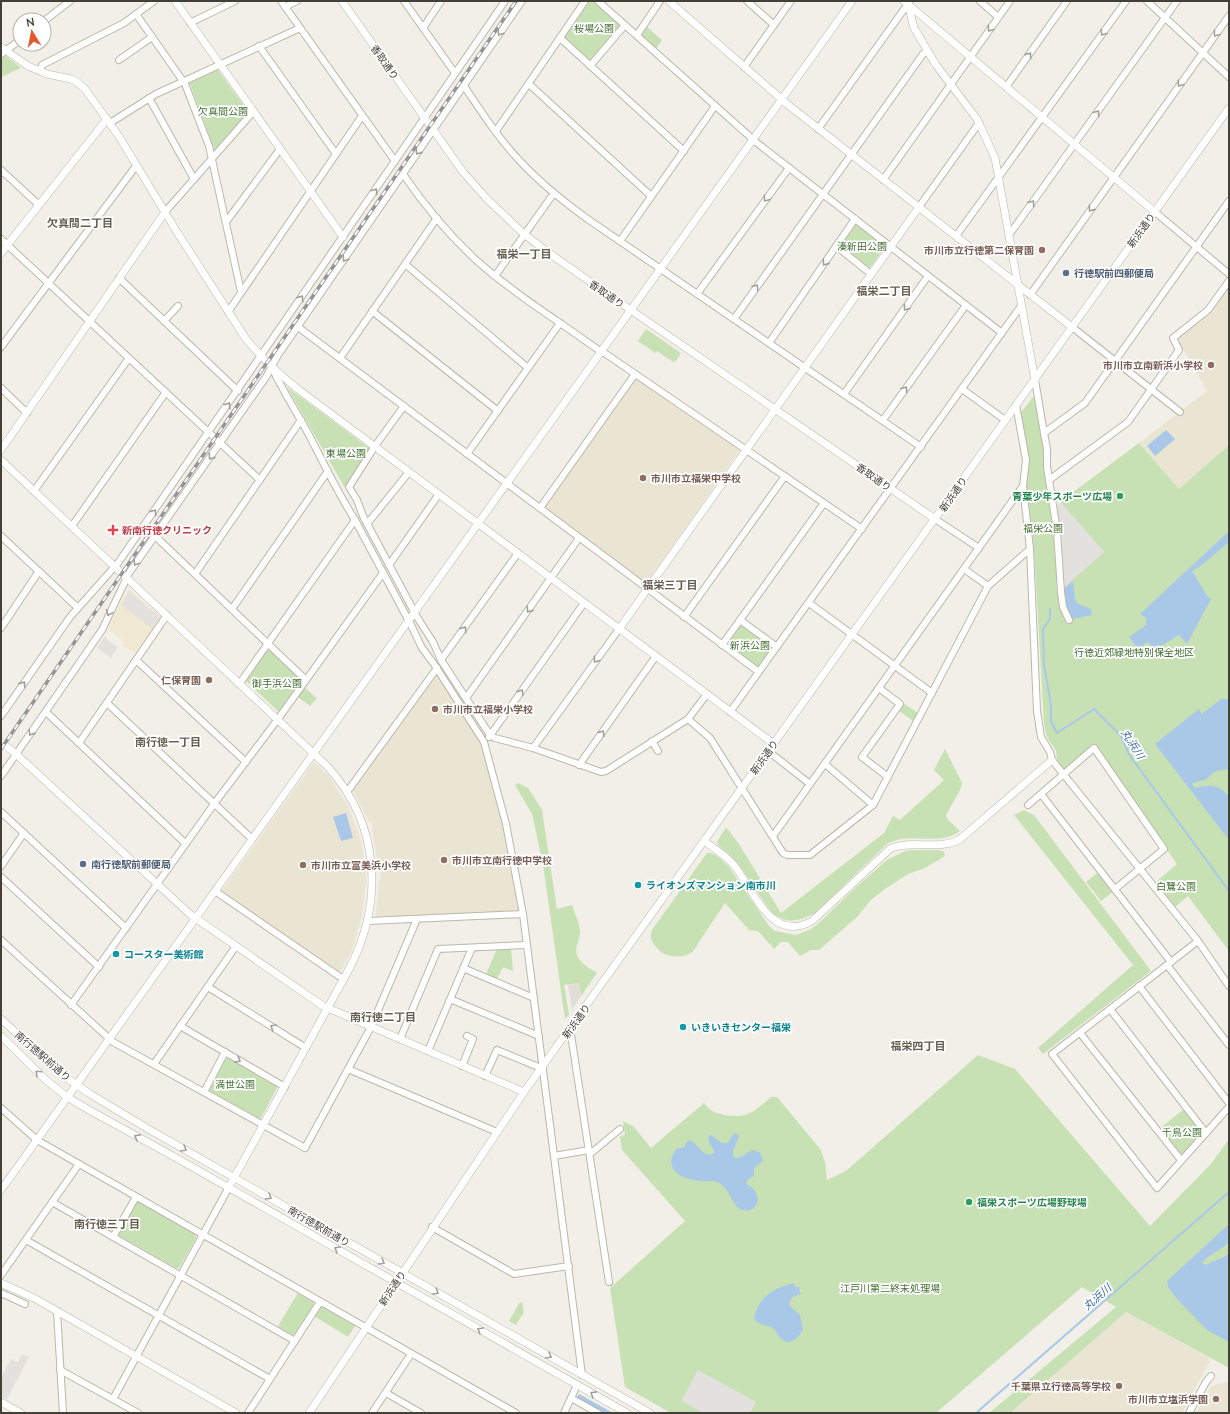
<svg xmlns="http://www.w3.org/2000/svg" width="1230" height="1414" font-family="'Nunito Sans','Noto Sans JP',sans-serif">
<style>
.commercial{fill:#f1e8d4}
.industrial{fill:#e1ded8}
.education{fill:#e9e5d2}
.green{fill:#c8e1b4}
.parking{fill:#e3e1de}
.water{fill:#a9c8e8}
.lines{fill:none;stroke-linecap:round;stroke-linejoin:round}
.stream{stroke:#a9c8e8;stroke-width:2}
.minor-casing{stroke:#bcb7aa;stroke-width:8}
.tertiary-casing{stroke:#bcb7aa;stroke-width:8}
.minor{stroke:#fff;stroke-width:6}
.tertiary{stroke:#fff;stroke-width:7}
.rail-casing{stroke:#959595;stroke-width:3.5}
.rail{stroke:#fff;stroke-width:2;stroke-dasharray:6;stroke-linecap:butt}
.oneway{stroke:#a1a09b}
.education-dot{fill:#8d6e63;stroke:#fff;stroke-width:1.5}
.service-dot{fill:#5c6f8a;stroke:#fff;stroke-width:1.5}
.leisure-dot{fill:#2e9e5b;stroke:#fff;stroke-width:1.5}
.health-dot{fill:#e0444e;stroke:#fff;stroke-width:1.5}
.culture-dot{fill:#0f9aa8;stroke:#fff;stroke-width:1.5}
.labels{text-anchor:middle;stroke-width:3.5;stroke-linejoin:round;paint-order:stroke}
.park-label{font-size:10px;fill:#426f30;stroke:#fff}
.street-label{font-size:10px;fill:#434037;stroke:#fff}
.education-label{font-size:10px;font-weight:bold;fill:#785e54;stroke:#fff;text-anchor:end}
.service-label{font-size:10px;font-weight:bold;fill:#4e5e75;stroke:#fff;text-anchor:start}
.leisure-label{font-size:10px;font-weight:bold;fill:#27864d;stroke:#fff;text-anchor:end}
.health-label{font-size:10px;font-weight:bold;fill:#be3a42;stroke:#fff;text-anchor:start}
.culture-label{font-size:10px;font-weight:bold;fill:#0d838f;stroke:#fff;text-anchor:start}
.neighbourhood-label{font-size:11px;font-weight:bold;fill:#655e4f;stroke:#fff}
.water-label{font-size:11px;font-style:italic;fill:#3c6ea3;stroke:#fff}
</style>
<rect width="100%" height="100%" fill="#f1efe7"/>
<polygon class="commercial" points="129,589 161,617 137,655 122,645 124,641 108,630 119,606"/>
<polygon class="industrial" points="579,983 581,996 572,1010 568,985"/>
<g class="education">
<polygon points="1229,286 1229,445 1179,489 1139,443 1207,391 1177,338 1210,312"/>
<polygon points="635,380 639,380 739,448 739,451 647,582 644,582 546,509 546,506"/>
<polygon points="435,675 438,675 482,743 504,825 519,909 518,911 375,918 377,905 379,882 381,880 380,867 378,865 372,831 373,828 372,823 369,822 352,789"/>
<polygon points="314,762 329,776 348,806 360,837 365,863 366,883 362,916 352,950 341,971 337,972 221,892"/>
<polygon points="1126,1312 1211,1359 1182,1413 1010,1413"/>
<polygon points="1226,1382 1229,1383 1229,1413 1196,1413 1211,1386"/>
</g>
<g class="green">
<polygon points="593,1 619,24 619,28 592,60 589,60 566,40 565,36 588,2"/>
<polygon points="646,26 662,40 656,49 642,36 641,33"/>
<polygon points="3,56 6,56 20,67 21,68 1,77 1,57"/>
<polygon points="215,69 218,70 247,110 247,113 215,151 189,81"/>
<polygon points="854,225 858,225 884,245 884,248 871,267 867,268 841,247 841,244"/>
<polygon points="646,329 681,353 676,361 673,362 657,351 655,353 638,341"/>
<polygon points="287,387 369,448 369,450 345,488"/>
<polygon points="1033,397 1035,399 1044,445 1044,468 1049,496 1054,531 1057,593 1104,552 1060,502 1139,443 1179,489 1229,445 1229,951 1188,896 1175,907 1155,883 1177,864 1095,746 1065,770 1057,760 1056,751 1047,737 1044,724 1034,547 1026,483 1029,460 1020,414"/>
<polygon points="740,625 743,625 771,645 772,648 759,666 756,666 729,645 728,642"/>
<polygon points="271,650 301,679 301,683 280,713 245,680 266,651"/>
<polygon points="305,688 317,698 310,706 298,697"/>
<polygon points="903,703 918,713 913,721 898,710"/>
<path d="M 945,749 L 962,783 L 961,788 L 946,815 L 948,820 L 960,831 C 943,844 920,836 900,839 C 896,840 892,842 888,843 L 814,914 C 797,921 787,925 771,912 L 741,868 L 730,855 L 718,845 L 717,842 L 726,827 L 739,844 L 781,913 L 884,833 L 893,816 L 900,820 L 944,780 L 934,770 Z"/>
<path d="M 518,783 L 528,788 L 542,810 L 557,909 L 572,905 C 575,914 580,923 580,932 C 580,941 573,949 578,957 C 581,964 591,969 597,973 L 581,996 L 579,983 L 564,985 L 569,1014 L 565,1019 L 543,864 L 532,814 L 515,785 Z"/>
<polygon points="1024,810 1034,815 1151,971 1043,1054 1038,1048 1133,965 1014,815"/>
<path d="M 915,850 L 940,850 L 944,852 L 945,856 L 925,868 L 908,874 L 885,889 L 871,900 L 857,917 L 819,950 L 811,950 L 800,956 L 788,942 L 781,942 L 774,949 L 758,931 L 749,930 L 725,903 C 717,915 709,927 701,939 C 698,943 696,949 692,952 C 683,959 665,958 658,949 C 652,942 649,939 652,930 L 707,853 C 716,852 723,861 729,867 L 769,926 L 775,931 L 796,935 L 809,930 L 818,924 L 854,889 L 887,860 L 905,851 Z"/>
<polygon points="1099,872 1114,891 1101,901 1086,882"/>
<polygon points="511,948 513,971 503,967 497,979 486,974 497,949"/>
<path d="M 978,1055 L 1015,1069 L 1150,1226 L 1211,1164 L 1229,1139 L 1229,1368 L 1126,1312 L 1010,1413 L 989,1413 L 1116,1307 L 1082,1287 L 936,1413 L 671,1413 L 625,1387 L 610,1288 L 685,1221 L 622,1150 L 620,1136 L 625,1135 L 623,1121 L 633,1126 L 651,1148 L 704,1103 C 706,1105 708,1108 711,1110 C 720,1116 739,1118 748,1114 C 757,1110 764,1103 771,1097 L 777,1097 L 821,1150 L 825,1162 L 827,1180 L 846,1171 Z"/>
<polygon points="228,1056 277,1085 277,1088 261,1118 258,1119 209,1092 208,1089 225,1057"/>
<polygon points="1184,1109 1201,1131 1201,1135 1184,1154 1179,1154 1159,1129"/>
<polygon points="138,1201 195,1234 196,1238 179,1268 176,1268 118,1235 117,1232 135,1202"/>
<polygon points="298,1293 313,1302 314,1305 295,1334 292,1335 278,1326"/>
<polygon points="520,1302 522,1303 524,1312 516,1325 509,1321"/>
<polygon points="320,1307 323,1307 355,1326 348,1337 314,1316"/>
</g>
<g class="parking">
<polygon points="1060,502 1104,552 1063,588 1060,530 1057,505"/>
<polygon points="129,591 159,617 152,629 122,605"/>
<polygon points="104,637 118,647 111,658 97,648"/>
<polygon points="22,1354 29,1357 7,1399 1,1396 1,1377 11,1359 18,1362"/>
<polygon points="698,1370 756,1402 750,1413 703,1413 681,1401"/>
</g>
<g class="water">
<polygon points="1166,430 1175,439 1155,456 1147,446"/>
<polygon points="1229,531 1229,542 1202,565 1192,571 1208,597 1211,599 1187,644 1179,635 1161,646 1160,645 1157,646 1158,648 1155,650 1148,642 1138,649 1129,637 1146,625 1146,618 1140,614"/>
<polygon points="1073,581 1075,599 1078,604 1091,609 1092,615 1072,619 1066,605 1064,589"/>
<path d="M 1221,699 L 1229,699 L 1229,769 L 1216,771 L 1205,780 L 1192,783 L 1194,788 C 1206,786 1217,782 1226,794 L 1229,794 L 1229,840 L 1155,744 L 1199,709 L 1202,714 Z"/>
<polygon points="346,813 353,838 341,841 333,817"/>
<path d="M 734,1133 L 737,1134 L 739,1137 L 733,1151 L 733,1156 L 736,1158 L 741,1157 L 752,1150 L 760,1152 L 763,1161 L 754,1168 L 754,1176 L 747,1180 L 746,1184 C 764,1192 760,1214 742,1210 C 733,1208 730,1189 719,1183 C 713,1180 707,1182 701,1181 C 682,1180 662,1170 676,1149 L 684,1147 L 687,1142 L 690,1140 C 699,1144 701,1157 713,1154 L 714,1151 C 712,1146 707,1142 709,1136 L 711,1135 L 722,1143 L 728,1143 Z"/>
<path d="M 1229,1224 C 1229,1228 1230,1236 1229,1240 C 1226,1249 1208,1254 1202,1263 L 1205,1265 L 1224,1257 L 1229,1253 L 1229,1342 L 1207,1330 L 1178,1300 L 1168,1287 L 1167,1281 Z"/>
<path d="M 795,1283 L 794,1286 L 796,1287 L 800,1287 L 799,1290 L 801,1294 L 792,1297 L 789,1305 L 800,1315 L 803,1329 C 799,1337 790,1347 781,1339 C 778,1336 776,1330 773,1328 C 766,1324 757,1326 754,1317 C 760,1295 774,1288 795,1283 Z"/>
<polygon points="579,1394 613,1413 603,1413 576,1398"/>
</g>
<g class="lines">
<g class="stream">
<polyline points="1050,609 1050,619 1043,629 1044,665 1051,705 1051,721 1057,733 1094,709 1121,736 1130,756 1229,891"/>
<polyline points="976,1413 1229,1192"/>
</g>
<g class="minor-casing">
<g id="minor">
<polyline points="281,1 395,161"/>
<polyline points="404,1 455,73"/>
<polyline points="598,1 757,143 1002,333"/>
<polyline points="747,1 774,25"/>
<polyline points="980,1 998,17"/>
<polyline points="1147,1 1229,77"/>
<polyline points="285,7 297,1"/>
<polyline points="136,14 185,84 209,146 241,292"/>
<polyline points="44,21 70,1"/>
<polyline points="190,23 235,1"/>
<polyline points="423,28 441,1"/>
<polyline points="637,35 660,1"/>
<polyline points="560,38 684,151"/>
<polyline points="259,46 336,154"/>
<polyline points="1,54 20,40"/>
<polyline points="119,60 152,37"/>
<polyline points="590,66 625,25"/>
<polyline points="744,67 791,1"/>
<polyline points="40,71 42,65 124,23 154,1"/>
<polyline points="529,84 651,196"/>
<path d="M 464,86 C 481,111 498,138 519,160 C 540,183 564,202 589,220 L 921,447"/>
<polyline points="1006,87 1067,1"/>
<polyline points="149,98 194,179"/>
<polyline points="110,123 156,94 300,28"/>
<polyline points="818,129 910,1"/>
<polyline points="496,131 585,1"/>
<polyline points="1,170 39,205"/>
<path d="M 403,174 C 424,205 449,235 476,260 C 513,293 557,320 597,349 L 606,354 L 862,529"/>
<polyline points="883,180 1010,1"/>
<polyline points="919,207 979,123"/>
<polyline points="165,212 253,112"/>
<polyline points="1155,212 1229,274"/>
<polyline points="226,222 280,149"/>
<polyline points="1009,235 1177,1"/>
<polyline points="956,236 1126,1"/>
<polyline points="1,239 260,480"/>
<polyline points="620,241 715,106"/>
<polyline points="836,246 871,274"/>
<polyline points="405,264 528,368"/>
<polyline points="495,276 554,193"/>
<polyline points="119,278 238,391"/>
<polyline points="697,294 789,168"/>
<polyline points="1030,295 1229,16"/>
<polyline points="372,311 498,411"/>
<polyline points="228,312 362,116"/>
<polyline points="734,319 923,54 927,51"/>
<polyline points="164,321 178,306"/>
<polyline points="298,327 759,672"/>
<polyline points="1072,327 1180,412"/>
<polyline points="769,343 855,219"/>
<polyline points="1,347 136,166"/>
<polyline points="340,358 437,218"/>
<path d="M 272,368 C 283,391 297,413 309,435 C 324,464 338,493 355,520 L 411,625 L 422,648 L 434,664 L 484,742 L 506,824 L 523,914 L 582,1375"/>
<polyline points="1035,380 1044,433 1047,449 1047,467 1057,531 1061,592 1063,607 1069,620"/>
<polyline points="1,388 27,413"/>
<polyline points="962,389 1005,420"/>
<polyline points="844,394 928,276"/>
<polyline points="1016,405 1026,460 1023,486 1030,549 1037,711 1041,737 1050,752 1052,760 1198,941 1229,986"/>
<polyline points="404,406 375,446 349,487 357,500 363,516 417,617 433,642 441,660 490,735 495,738 533,748 601,772 606,771 688,719 707,694"/>
<polyline points="883,420 966,305"/>
<polyline points="1044,433 1085,403 1229,201"/>
<polyline points="467,454 560,323"/>
<polyline points="1049,480 1128,422 1179,350 1173,338 1208,310 1229,281"/>
<polyline points="34,491 129,358"/>
<polyline points="540,508 635,374"/>
<polyline points="935,519 979,548"/>
<polyline points="367,524 409,472"/>
<polyline points="72,526 166,392"/>
<polyline points="1,536 78,608"/>
<polyline points="155,536 306,680"/>
<polyline points="389,565 439,494"/>
<polyline points="964,569 988,586"/>
<polyline points="195,574 301,420"/>
<polyline points="809,603 932,693"/>
<polyline points="232,609 328,471"/>
<polyline points="684,617 785,476"/>
<polyline points="740,620 777,647"/>
<polyline points="1,628 39,571"/>
<polyline points="722,645 824,503"/>
<polyline points="136,660 246,762"/>
<polyline points="441,660 518,553"/>
<polyline points="240,683 355,520"/>
<polyline points="879,688 900,704 862,757 888,777"/>
<polyline points="466,698 579,538"/>
<polyline points="107,703 252,839"/>
<polyline points="46,712 186,844"/>
<polyline points="730,712 1021,306"/>
<polyline points="1,716 70,617 118,563 505,1"/>
<polyline points="688,719 710,738 783,853 787,855 810,855 873,805 988,586 1030,549"/>
<polyline points="489,737 584,603"/>
<polyline points="652,741 658,751"/>
<polyline points="79,743 167,615"/>
<polyline points="533,748 619,629"/>
<polyline points="768,751 810,784"/>
<polyline points="825,764 873,805"/>
<polyline points="579,765 656,656"/>
<polyline points="1,776 102,630 129,573 266,377 278,355 522,1"/>
<polyline points="347,792 437,668"/>
<polyline points="1041,794 1171,962"/>
<polyline points="1028,805 1094,748 1164,849 1115,889"/>
<polyline points="1,812 126,928"/>
<polyline points="773,836 1023,486"/>
<polyline points="1,866 24,833"/>
<polyline points="1,877 99,967"/>
<polyline points="215,891 343,979"/>
<polyline points="368,921 523,914"/>
<polyline points="1,940 113,1042 305,1148 371,1027 417,919"/>
<polyline points="1198,941 1052,1054 1157,1188 1229,1107"/>
<polyline points="1167,965 1229,1045"/>
<polyline points="463,968 534,998"/>
<polyline points="1139,986 1229,1103"/>
<polyline points="208,987 306,1048"/>
<polyline points="450,999 539,1036"/>
<polyline points="71,1005 214,804 278,719 383,573"/>
<polyline points="1110,1009 1206,1133"/>
<polyline points="180,1026 285,1087"/>
<polyline points="570,1028 609,1282"/>
<polyline points="1080,1033 1181,1160"/>
<polyline points="400,1039 438,949 527,945"/>
<polyline points="428,1051 472,948"/>
<polyline points="154,1064 236,946"/>
<polyline points="462,1066 473,1039 467,1036"/>
<polyline points="348,1069 497,1132"/>
<polyline points="485,1076 497,1050 541,1068"/>
<polyline points="204,1092 225,1052"/>
<polyline points="1,1108 37,1140 516,1413"/>
<polyline points="590,1154 620,1129"/>
<polyline points="554,1156 589,1150"/>
<polyline points="52,1202 295,1341"/>
<polyline points="432,1227 514,1274 569,1266"/>
<polyline points="113,1237 136,1197"/>
<polyline points="26,1240 270,1379"/>
<polyline points="1,1275 79,1164"/>
<polyline points="1,1293 25,1304"/>
<polyline points="57,1311 63,1413"/>
<polyline points="60,1370 138,1413"/>
<polyline points="386,1393 421,1413"/>
<polyline points="571,1398 598,1413"/>
<polyline points="113,1399 229,1187"/>
<polyline points="248,1413 320,1302"/>
<polyline points="372,1413 411,1354"/>
<polyline points="564,1413 577,1385"/>
<polyline points="1189,1413 1206,1382 1211,1376"/>
</g>
</g>
<g class="tertiary-casing">
<g id="tertiary">
<polyline points="175,1 343,237"/>
<polyline points="342,1 463,172 487,199 524,234 546,251 625,306 935,519"/>
<polyline points="669,1 787,104 1072,327"/>
<polyline points="904,1 1155,212"/>
<polyline points="908,4 914,28 936,65 977,119 995,158 1035,380"/>
<path d="M 1,47 L 28,66 L 47,74 L 71,79 L 77,82 L 85,89 L 120,138 L 177,232 L 246,339 C 262,358 279,374 299,390 L 774,744"/>
<polyline points="1,253 107,119"/>
<polyline points="1,450 165,212"/>
<path d="M 1,460 L 328,767 C 381,826 384,904 348,971 L 229,1187"/>
<polyline points="619,629 919,207"/>
<polyline points="1,742 16,754 191,915 323,1006 524,1092"/>
<path d="M 704,841 C 714,848 725,855 733,864 C 754,889 770,944 812,921 L 891,848 C 913,840 938,850 959,840 L 1052,760"/>
<polyline points="1,1019 65,1077 90,1094 150,1130 650,1413"/>
<polyline points="1,1036 46,1080 67,1097 89,1110 171,1155 627,1413"/>
<polyline points="1,1190 852,1"/>
<polyline points="1,1283 34,1298 236,1413"/>
<polyline points="1,1402 21,1413"/>
<polyline points="309,1413 524,1092 1229,108"/>
</g>
</g>
<use href="#minor" class="minor"/>
<use href="#tertiary" class="tertiary"/>
<g class="rail-casing">
<polyline id="rail" points="1,749 516,1"/>
</g>
<use href="#rail" class="rail"/>
</g>
<defs><path id="oneway-chevron" d="M-2-3.5L2.5 0L-2 3.5" fill="none" stroke-width="1.6" stroke-linecap="round" stroke-linejoin="round"/></defs>
<g class="oneway">
<use href="#oneway-chevron" transform="translate(990 29) rotate(126)"/>
<use href="#oneway-chevron" transform="translate(500 33) rotate(124)"/>
<use href="#oneway-chevron" transform="translate(1103 33) rotate(126)"/>
<use href="#oneway-chevron" transform="translate(1216 34) rotate(126)"/>
<use href="#oneway-chevron" transform="translate(1029 55) rotate(-55)"/>
<use href="#oneway-chevron" transform="translate(1180 84) rotate(126)"/>
<use href="#oneway-chevron" transform="translate(1097 113) rotate(-54)"/>
<use href="#oneway-chevron" transform="translate(418 152) rotate(125)"/>
<use href="#oneway-chevron" transform="translate(375 191) rotate(-56)"/>
<use href="#oneway-chevron" transform="translate(766 199) rotate(126)"/>
<use href="#oneway-chevron" transform="translate(1032 203) rotate(-54)"/>
<use href="#oneway-chevron" transform="translate(1091 209) rotate(125)"/>
<use href="#oneway-chevron" transform="translate(345 259) rotate(124)"/>
<use href="#oneway-chevron" transform="translate(825 263) rotate(125)"/>
<use href="#oneway-chevron" transform="translate(756 287) rotate(-54)"/>
<use href="#oneway-chevron" transform="translate(301 298) rotate(-55)"/>
<use href="#oneway-chevron" transform="translate(906 308) rotate(126)"/>
<use href="#oneway-chevron" transform="translate(905 389) rotate(-54)"/>
<use href="#oneway-chevron" transform="translate(228 405) rotate(-56)"/>
<use href="#oneway-chevron" transform="translate(211 457) rotate(125)"/>
<use href="#oneway-chevron" transform="translate(154 512) rotate(-55)"/>
<use href="#oneway-chevron" transform="translate(136 563) rotate(124)"/>
<use href="#oneway-chevron" transform="translate(529 610) rotate(125)"/>
<use href="#oneway-chevron" transform="translate(109 613) rotate(114)"/>
<use href="#oneway-chevron" transform="translate(464 629) rotate(-55)"/>
<use href="#oneway-chevron" transform="translate(596 660) rotate(126)"/>
<use href="#oneway-chevron" transform="translate(23 684) rotate(-55)"/>
<use href="#oneway-chevron" transform="translate(521 692) rotate(-55)"/>
<use href="#oneway-chevron" transform="translate(31 733) rotate(125)"/>
<use href="#oneway-chevron" transform="translate(602 733) rotate(-55)"/>
<use href="#oneway-chevron" transform="translate(273 1027) rotate(-149)"/>
<use href="#oneway-chevron" transform="translate(238 1060) rotate(30)"/>
<use href="#oneway-chevron" transform="translate(38 1073) rotate(-137)"/>
<use href="#oneway-chevron" transform="translate(137 1137) rotate(-152)"/>
<use href="#oneway-chevron" transform="translate(184 1149) rotate(30)"/>
<use href="#oneway-chevron" transform="translate(269 1197) rotate(30)"/>
<use href="#oneway-chevron" transform="translate(337 1249) rotate(-150)"/>
<use href="#oneway-chevron" transform="translate(382 1262) rotate(30)"/>
<use href="#oneway-chevron" transform="translate(436 1292) rotate(30)"/>
<use href="#oneway-chevron" transform="translate(480 1330) rotate(-150)"/>
<use href="#oneway-chevron" transform="translate(549 1356) rotate(30)"/>
<use href="#oneway-chevron" transform="translate(593 1394) rotate(-151)"/>
</g>
<g class="education-dot">
<circle cx="1042" cy="250" r="4"/>
<circle cx="1211" cy="365" r="4"/>
<circle cx="643" cy="478" r="4"/>
<circle cx="209" cy="680" r="4"/>
<circle cx="435" cy="709" r="4"/>
<circle cx="444" cy="860" r="4"/>
<circle cx="303" cy="865" r="4"/>
<circle cx="1119" cy="1386" r="4"/>
<circle cx="1216" cy="1399" r="4"/>
</g>
<g class="service-dot">
<circle cx="1066" cy="273" r="4"/>
<circle cx="83" cy="864" r="4"/>
</g>
<g class="leisure-dot">
<circle cx="1120" cy="496" r="4"/>
<circle cx="969" cy="1202" r="4"/>
</g>
<path class="health-dot" d="M111 524h4v4h4v4h-4v4h-4v-4h-4v-4h4z"/>
<g class="culture-dot">
<circle cx="638" cy="885" r="4"/>
<circle cx="116" cy="954" r="4"/>
<circle cx="683" cy="1027" r="4"/>
</g>
<g class="labels">
<g class="park-label">
<text x="594" y="32">桜場公園</text>
<text x="223" y="115">欠真間公園</text>
<text x="862" y="250">湊新田公園</text>
<text x="346" y="457">東場公園</text>
<text x="1043" y="532">福栄公園</text>
<text x="750" y="649">新浜公園</text>
<text x="1134" y="656">行徳近郊緑地特別保全地区</text>
<text x="277" y="687">御手浜公園</text>
<text x="1176" y="890">白鷺公園</text>
<text x="235" y="1088">満世公園</text>
<text x="1182" y="1136">千鳥公園</text>
<text x="890" y="1292">江戸川第二終末処理場</text>
</g>
<g class="street-label">
<text transform="translate(385 62) rotate(55)" y="4">香取通り</text>
<text transform="translate(1141 230) rotate(-54)" y="4">新浜通り</text>
<text transform="translate(607 294) rotate(35)" y="4">香取通り</text>
<text transform="translate(874 477) rotate(35)" y="4">香取通り</text>
<text transform="translate(953 494) rotate(-55)" y="4">新浜通り</text>
<text transform="translate(764 757) rotate(-54)" y="4">新浜通り</text>
<text transform="translate(576 1021) rotate(-54)" y="4">新浜通り</text>
<text transform="translate(43 1056) rotate(41)" y="4">南行徳駅前通り</text>
<text transform="translate(319 1226) rotate(30)" y="4">南行徳駅前通り</text>
<text transform="translate(392 1288) rotate(-56)" y="4">新浜通り</text>
</g>
<g class="education-label">
<text x="1034" y="254">市川市立行徳第二保育園</text>
<text x="1203" y="369">市川市立南新浜小学校</text>
<text x="651" y="482" text-anchor="start">市川市立福栄中学校</text>
<text x="201" y="684">仁保育園</text>
<text x="443" y="713" text-anchor="start">市川市立福栄小学校</text>
<text x="452" y="864" text-anchor="start">市川市立南行徳中学校</text>
<text x="311" y="869" text-anchor="start">市川市立富美浜小学校</text>
<text x="1111" y="1390">千葉県立行徳高等学校</text>
<text x="1208" y="1403">市川市立塩浜学園</text>
</g>
<g class="service-label">
<text x="1074" y="277">行徳駅前四郵便局</text>
<text x="91" y="868">南行徳駅前郵便局</text>
</g>
<g class="leisure-label">
<text x="1112" y="500">青葉少年スポーツ広場</text>
<text x="977" y="1206" text-anchor="start">福栄スポーツ広場野球場</text>
</g>
<g class="health-label">
<text x="122" y="534">新南行徳クリニック</text>
</g>
<g class="culture-label">
<text x="646" y="889">ライオンズマンション南市川</text>
<text x="124" y="958">コースター美術館</text>
<text x="691" y="1031">いきいきセンター福栄</text>
</g>
<g class="neighbourhood-label">
<text x="80" y="227">欠真間二丁目</text>
<text x="524" y="258">福栄一丁目</text>
<text x="884" y="295">福栄二丁目</text>
<text x="670" y="589">福栄三丁目</text>
<text x="168" y="746">南行徳一丁目</text>
<text x="383" y="1021">南行徳二丁目</text>
<text x="918" y="1050">福栄四丁目</text>
<text x="107" y="1228">南行徳三丁目</text>
</g>
<g class="water-label">
<text transform="translate(1133 744) rotate(58)" y="4">丸浜川</text>
<text transform="translate(1097 1297) rotate(-41)" y="4">丸浜川</text>
</g>
</g>
<rect width="1230" height="1414" fill="none" stroke="#434037" stroke-width="4"/>
<g transform="translate(32 32) rotate(350)"><circle r="19" fill="#ffffff" stroke="#b4b3af"/>
<path d="M0-3L7 15L0 10L-7 15Z" fill="#e2592d"/>
<text y="-6" font-size="11" font-weight="bold" text-anchor="middle" fill="#434037">N</text>
</g>
</svg>
